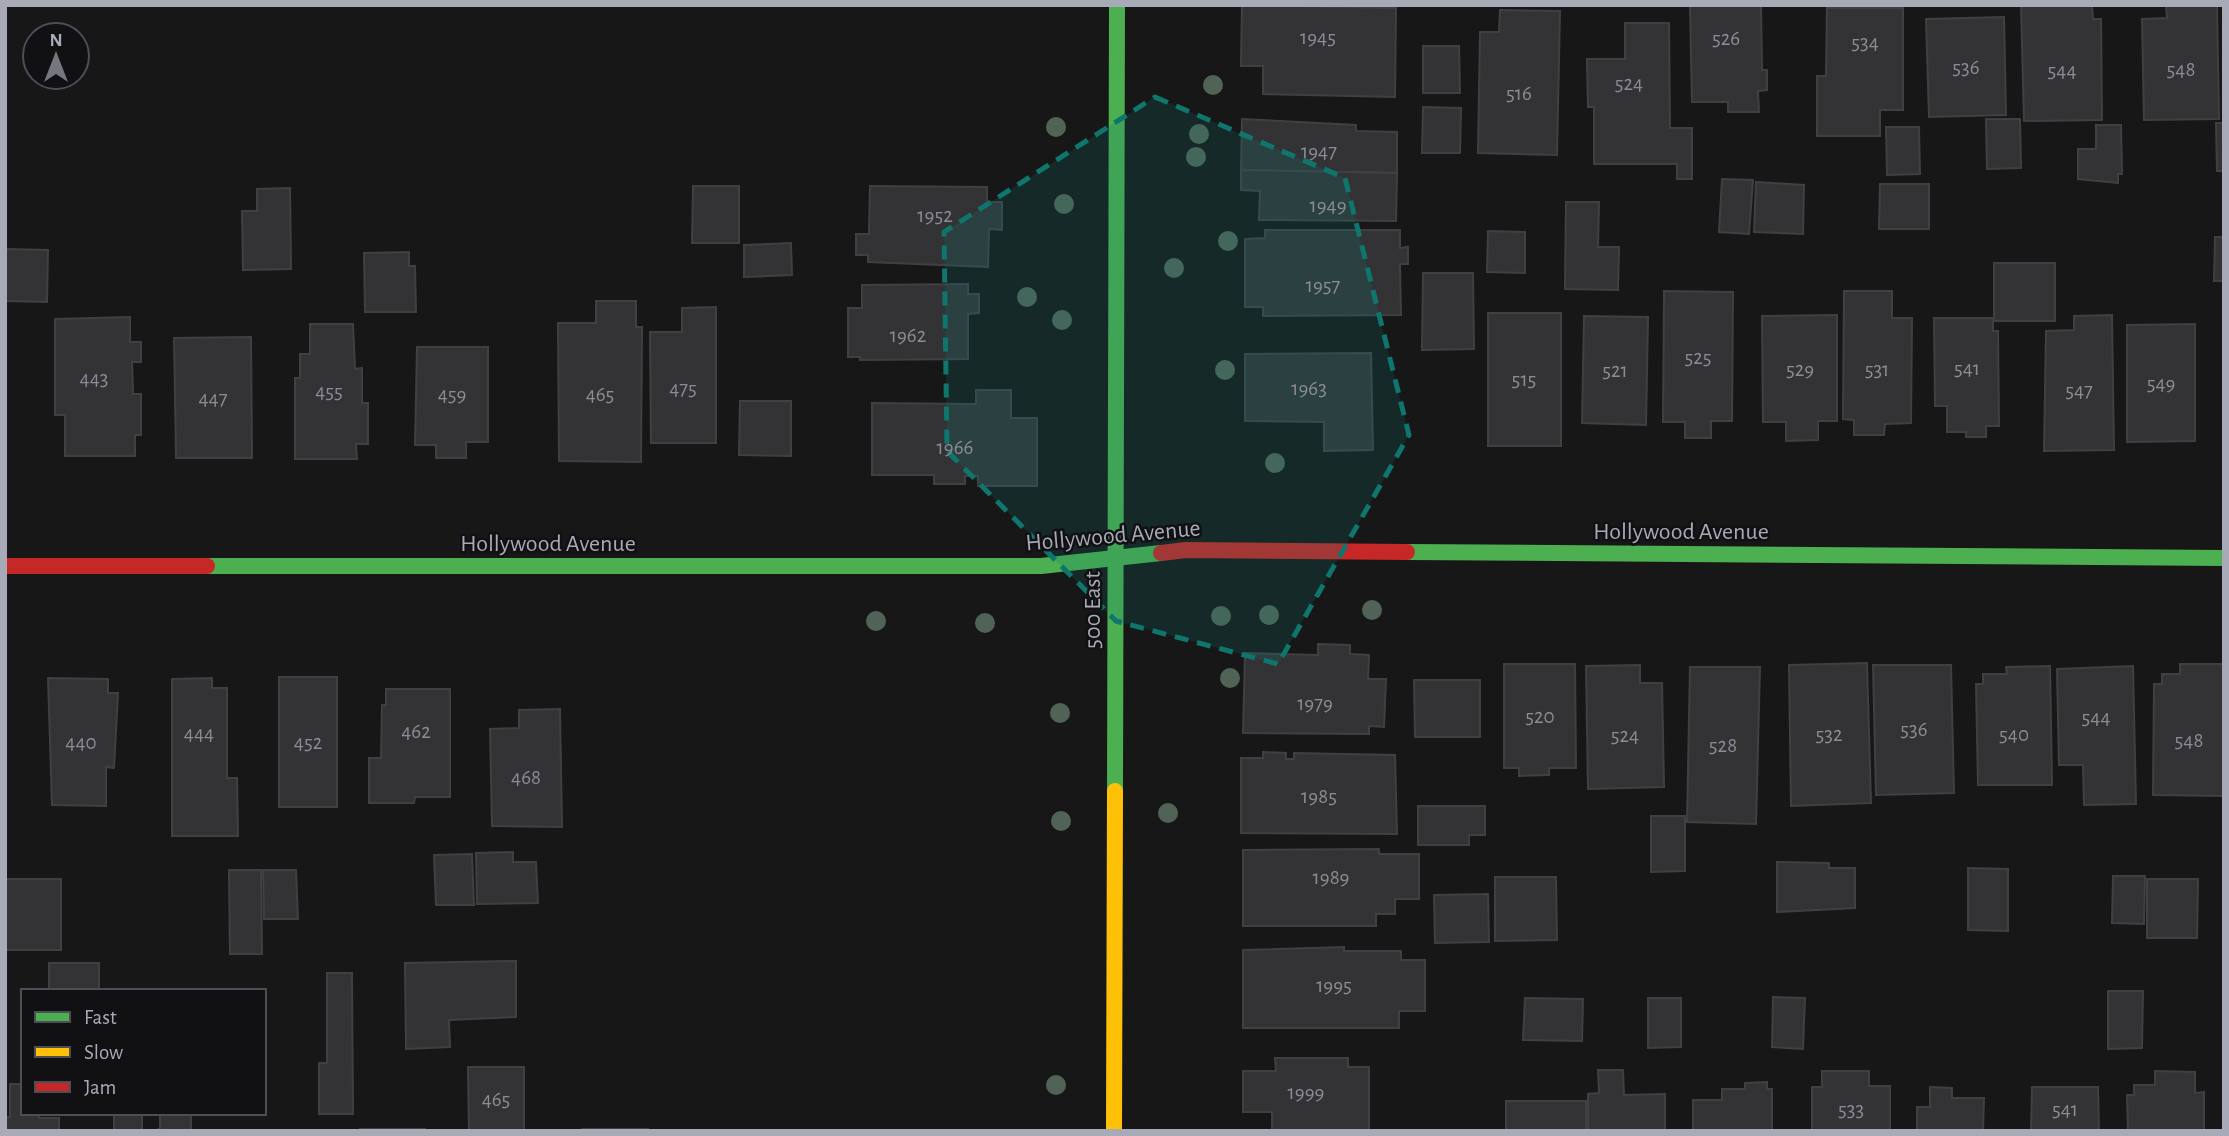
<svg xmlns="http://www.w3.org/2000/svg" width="2229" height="1136" font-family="'Alegreya Sans',sans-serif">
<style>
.building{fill:#333335;stroke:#404043;stroke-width:2}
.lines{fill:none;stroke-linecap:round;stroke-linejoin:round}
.fast{stroke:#4caf50;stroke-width:16}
.slow{stroke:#ffc107;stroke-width:16}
.jam{stroke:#c62828;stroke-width:16}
.tree{fill:#516356}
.marked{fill:#0f766e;fill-opacity:0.2;stroke:#0f766e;stroke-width:5;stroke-dasharray:14 9;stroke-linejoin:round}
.labels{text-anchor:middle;stroke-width:5;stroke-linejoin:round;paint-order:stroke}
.number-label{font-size:21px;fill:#8b8c96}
.street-label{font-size:24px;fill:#a8aab7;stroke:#111113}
</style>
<rect width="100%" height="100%" fill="#171717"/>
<g class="building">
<polygon points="1242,5 1396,8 1395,97 1263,94 1263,66 1241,66"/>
<polygon points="1690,5 1761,5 1762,70 1767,70 1767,90 1758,91 1759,112 1728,112 1728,102 1692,102"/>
<polygon points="2021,5 2092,5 2093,19 2101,19 2102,120 2024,121"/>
<polygon points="2166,5 2217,5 2219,119 2144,120 2142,19 2167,18"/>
<polygon points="1827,8 1903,8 1903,110 1880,110 1880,136 1817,136 1817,76 1826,76"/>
<polygon points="1500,10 1560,11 1557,155 1478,153 1480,32 1499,32"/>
<polygon points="2004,17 2006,115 1929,117 1926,19"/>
<polygon points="1625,23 1669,23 1670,128 1692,128 1692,179 1677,179 1677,164 1594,164 1594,107 1588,107 1587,59 1625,59"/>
<polygon points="1423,46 1459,46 1460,93 1423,93"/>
<polygon points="1423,107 1461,108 1460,153 1422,153"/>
<polygon points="1242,119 1356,125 1356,131 1397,132 1397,173 1241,170"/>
<polygon points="1986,119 2020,119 2021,168 1987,169"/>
<polygon points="2216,123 2224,123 2224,171 2217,171"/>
<polygon points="2096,125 2121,125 2122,174 2118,174 2118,183 2078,179 2078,149 2096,149"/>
<polygon points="1886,127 1919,127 1920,174 1887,175"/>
<polygon points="1241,170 1397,173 1396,221 1259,220 1260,191 1241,190"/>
<polygon points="1722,179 1753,180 1749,234 1719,232"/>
<polygon points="1756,182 1804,185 1803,234 1754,232"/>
<polygon points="1880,184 1929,184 1929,229 1879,229"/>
<polygon points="693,186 739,186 739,243 692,243"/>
<polygon points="870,186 987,187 987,202 1002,202 1002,230 989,229 988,267 868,262 868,255 856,255 856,234 869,234"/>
<polygon points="290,188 291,269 243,270 242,211 257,211 257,189"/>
<polygon points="1566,202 1599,202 1598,247 1619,247 1618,290 1565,289"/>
<polygon points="1265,230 1400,230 1400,248 1408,247 1408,264 1400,264 1401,315 1263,316 1263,307 1245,307 1245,239 1265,238"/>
<polygon points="1488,231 1525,232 1525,273 1487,272"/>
<polygon points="2215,237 2224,237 2224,281 2214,281"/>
<polygon points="791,243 792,275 744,277 744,245"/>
<polygon points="5,249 48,250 47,302 5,301"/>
<polygon points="409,252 409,266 415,266 416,312 365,312 364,253"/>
<rect x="1994" y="263" width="61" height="58"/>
<polygon points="1423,273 1473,273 1474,349 1422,350"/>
<polygon points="968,284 968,294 979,294 979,313 968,314 968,359 860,360 860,357 848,357 848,308 862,308 862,285"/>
<polygon points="1664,291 1733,292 1732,421 1711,421 1711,438 1685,438 1685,422 1663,422"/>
<polygon points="1844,291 1892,291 1892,318 1912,318 1911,423 1885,424 1884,435 1854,435 1854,420 1843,419"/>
<polygon points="596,301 636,301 636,327 642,327 641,462 559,461 558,323 596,323"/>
<polygon points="716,307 716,443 651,443 650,332 682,332 682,308"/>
<rect x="1488" y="313" width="73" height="133"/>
<polygon points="1837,315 1837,421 1818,421 1818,440 1786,441 1786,422 1763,422 1762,316"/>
<polygon points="2112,315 2114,450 2044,451 2046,331 2074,330 2074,316"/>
<polygon points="1584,316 1648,317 1646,425 1582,423"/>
<polygon points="130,317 130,342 141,342 141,362 132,362 133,394 141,394 141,435 135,435 135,456 65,456 65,415 55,415 55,319"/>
<polygon points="1934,318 1993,318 1993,331 1998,331 1999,426 1986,426 1986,437 1966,437 1966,432 1947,432 1947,406 1935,406"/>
<polygon points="310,324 353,324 355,369 362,368 362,403 368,403 368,444 356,444 357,459 295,459 295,378 300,378 300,354 310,354"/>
<polygon points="2195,324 2195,441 2127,442 2127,325"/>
<polygon points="251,337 252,458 176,458 174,338"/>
<polygon points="417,347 488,347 488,442 466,442 466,458 436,458 436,445 415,445"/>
<polygon points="1371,353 1373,450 1324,451 1324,422 1245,421 1245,354"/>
<polygon points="976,390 1011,390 1011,418 1037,418 1037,486 978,486 978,476 965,476 965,484 934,484 934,475 872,475 872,403 976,404"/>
<polygon points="740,401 791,401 791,456 739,455"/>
<polygon points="1318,644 1350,645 1350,654 1369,655 1368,679 1386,679 1384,727 1369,726 1369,734 1243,733 1245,653 1318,655"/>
<polygon points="1867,663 1871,803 1791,806 1789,665"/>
<polygon points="1504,664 1575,664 1576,768 1549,768 1549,775 1519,776 1519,768 1504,768"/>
<polygon points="2180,664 2224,664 2224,796 2153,795 2154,684 2162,684 2162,674 2180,674"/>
<polygon points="1640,665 1640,683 1662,683 1664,787 1588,789 1586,666"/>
<polygon points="1873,665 1951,665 1954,793 1876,795"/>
<polygon points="2050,666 2052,785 1978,785 1976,684 1983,684 1983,674 2007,674 2006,667"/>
<polygon points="2133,666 2136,804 2084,805 2083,765 2059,765 2057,669"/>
<polygon points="1690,667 1760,667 1756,824 1687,822"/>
<rect x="279" y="677" width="58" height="130"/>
<polygon points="48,678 108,679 108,693 118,693 114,768 106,767 106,806 52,805"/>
<polygon points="212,678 212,688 227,688 227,778 237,778 238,836 172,836 172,679"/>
<polygon points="1414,680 1480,680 1480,737 1415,737"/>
<polygon points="386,689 450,689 450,797 415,797 414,803 369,803 369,758 381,758 382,705 386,705"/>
<polygon points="560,709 562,827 492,826 490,729 519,728 519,710"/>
<polygon points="1263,752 1286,753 1286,759 1294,759 1294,753 1395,755 1397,834 1241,833 1241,758 1263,758"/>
<polygon points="1418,806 1485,806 1485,835 1469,835 1469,845 1418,845"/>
<polygon points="1651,816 1685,816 1685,871 1651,872"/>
<polygon points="1379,849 1379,854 1419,854 1419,899 1395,899 1395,914 1376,914 1376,926 1243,926 1243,850"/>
<polygon points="513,852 513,862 536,862 538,903 477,904 476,853"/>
<polygon points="472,854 474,905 436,905 434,855"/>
<polygon points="1777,862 1829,863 1829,868 1855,868 1855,908 1777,912"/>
<polygon points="1968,868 2008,869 2008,931 1968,930"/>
<polygon points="229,870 261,870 262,954 230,954"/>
<polygon points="263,870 296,870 298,919 264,919"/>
<polygon points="2113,876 2145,876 2144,924 2112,923"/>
<polygon points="1495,877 1556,877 1557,940 1495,941"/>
<rect x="5" y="879" width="56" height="71"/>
<polygon points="2147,879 2198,879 2197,938 2147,938"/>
<polygon points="1488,894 1489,942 1435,943 1434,895"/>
<polygon points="1344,947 1344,951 1401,951 1401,960 1425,960 1425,1011 1399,1011 1399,1028 1243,1028 1243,950"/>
<polygon points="516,961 516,1017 449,1020 450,1047 406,1049 405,963"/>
<rect x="49" y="963" width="50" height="28"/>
<polygon points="327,973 352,973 353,1114 319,1114 319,1063 327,1063"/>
<polygon points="2108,991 2143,991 2142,1048 2108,1049"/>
<polygon points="1773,997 1805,998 1803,1049 1772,1047"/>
<polygon points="1525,998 1583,999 1582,1041 1523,1040"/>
<polygon points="1648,998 1681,998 1681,1047 1648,1048"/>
<polygon points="1275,1058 1348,1058 1348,1067 1369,1067 1369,1131 1272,1131 1272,1112 1243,1112 1243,1071 1276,1071"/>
<polygon points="468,1067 524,1067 524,1131 469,1131"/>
<polygon points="1598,1070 1623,1070 1624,1095 1665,1094 1665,1131 1588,1131 1588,1094 1599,1093"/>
<polygon points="1822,1071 1869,1071 1869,1086 1890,1086 1890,1131 1812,1131 1812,1087 1822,1087"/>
<polygon points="2155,1071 2195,1072 2195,1093 2204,1092 2204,1131 2128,1131 2127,1095 2134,1095 2134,1085 2155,1085"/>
<polygon points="1767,1082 1767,1089 1772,1089 1772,1131 1693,1131 1693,1100 1722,1100 1722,1089 1745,1089 1745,1083"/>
<polygon points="10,1084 23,1084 23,1113 39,1113 39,1118 59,1118 59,1131 5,1131 5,1117 10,1117"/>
<polygon points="1930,1087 1952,1088 1952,1098 1984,1098 1983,1131 1917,1131 1917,1107 1930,1107"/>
<polygon points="2032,1087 2098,1087 2099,1131 2031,1131"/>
<rect x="1506" y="1101" width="80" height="30"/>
<rect x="114" y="1113" width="28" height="18"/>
<polygon points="160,1113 191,1113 191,1130 230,1131 151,1131 160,1129"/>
<polygon points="360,1129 426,1129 360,1131"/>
<rect x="582" y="1129" width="66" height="2"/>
</g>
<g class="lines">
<g class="fast">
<polyline points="1407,552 2224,558"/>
<polyline points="207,566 1041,566 1161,553"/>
<polyline points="1115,791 1117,5"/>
</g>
<polyline class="slow" points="1114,1131 1115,791"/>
<g class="jam">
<polyline points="1161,553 1186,550 1407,552"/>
<polyline points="5,566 207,566"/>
</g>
</g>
<g class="tree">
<circle cx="1213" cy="85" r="10"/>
<circle cx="1056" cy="127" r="10"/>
<circle cx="1199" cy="134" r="10"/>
<circle cx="1196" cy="157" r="10"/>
<circle cx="1064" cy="204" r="10"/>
<circle cx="1228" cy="241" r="10"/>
<circle cx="1174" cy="268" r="10"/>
<circle cx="1027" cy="297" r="10"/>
<circle cx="1062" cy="320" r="10"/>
<circle cx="1225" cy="370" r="10"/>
<circle cx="1275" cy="463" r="10"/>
<circle cx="1372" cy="610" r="10"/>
<circle cx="1269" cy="615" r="10"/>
<circle cx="1221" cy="616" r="10"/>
<circle cx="876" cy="621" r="10"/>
<circle cx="985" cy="623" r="10"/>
<circle cx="1230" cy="678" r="10"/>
<circle cx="1060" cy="713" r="10"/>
<circle cx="1168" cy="813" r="10"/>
<circle cx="1061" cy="821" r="10"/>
<circle cx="1056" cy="1085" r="10"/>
</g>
<path class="marked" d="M 1155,97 L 1345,178 L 1409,435 L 1278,664 L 1116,621 L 947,451 L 944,232 Z"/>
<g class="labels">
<g class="number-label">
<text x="1318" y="44">1945</text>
<text x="1726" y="45">526</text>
<text x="1865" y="49">534</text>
<text x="1966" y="74">536</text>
<text x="2181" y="76">548</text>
<text x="2062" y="77">544</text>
<text x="1629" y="90">524</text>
<text x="1519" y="100">516</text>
<text x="1319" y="158">1947</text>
<text x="1328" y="212">1949</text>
<text x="935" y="222">1952</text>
<text x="1323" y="292">1957</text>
<text x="908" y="342">1962</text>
<text x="1698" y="364">525</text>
<text x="1967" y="375">541</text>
<text x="1800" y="376">529</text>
<text x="1877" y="376">531</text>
<text x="1615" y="377">521</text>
<text x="94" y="385">443</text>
<text x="1524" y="386">515</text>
<text x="2161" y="390">549</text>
<text x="683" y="395">475</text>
<text x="1309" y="395">1963</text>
<text x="2079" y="397">547</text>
<text x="329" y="398">455</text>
<text x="452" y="401">459</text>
<text x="600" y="401">465</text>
<text x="213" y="405">447</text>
<text x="955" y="454">1966</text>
<text x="1315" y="710">1979</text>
<text x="1540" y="723">520</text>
<text x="2096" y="724">544</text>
<text x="1914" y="736">536</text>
<text x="416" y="738">462</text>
<text x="199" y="740">444</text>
<text x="1829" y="741">532</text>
<text x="2014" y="741">540</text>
<text x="1625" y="742">524</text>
<text x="2189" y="747">548</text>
<text x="81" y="749">440</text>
<text x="308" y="749">452</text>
<text x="1723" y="752">528</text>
<text x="526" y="784">468</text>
<text x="1319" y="803">1985</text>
<text x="1331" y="884">1989</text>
<text x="1334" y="992">1995</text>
<text x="1306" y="1099">1999</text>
<text x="496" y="1106">465</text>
<text x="1851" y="1116">533</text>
<text x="2065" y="1116">541</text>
</g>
<g class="street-label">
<text x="1681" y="539">Hollywood Avenue</text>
<text transform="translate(1113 535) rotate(-5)" y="8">Hollywood Avenue</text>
<text x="548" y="551">Hollywood Avenue</text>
<text transform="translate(1092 610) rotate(-90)" y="8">500 East</text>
</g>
</g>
<rect width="2229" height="1136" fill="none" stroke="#a8aab7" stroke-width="14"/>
<rect x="21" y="989" width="245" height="126" fill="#111113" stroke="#4d4e55" stroke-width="2"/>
<rect x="35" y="1012" width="35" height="10" fill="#4caf50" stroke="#4d4e55" stroke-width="2"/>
<text x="84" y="1024" font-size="21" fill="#a8aab7">Fast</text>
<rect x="35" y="1047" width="35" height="10" fill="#ffc107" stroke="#4d4e55" stroke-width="2"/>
<text x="84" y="1059" font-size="21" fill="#a8aab7">Slow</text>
<rect x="35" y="1082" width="35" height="10" fill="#c62828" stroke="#4d4e55" stroke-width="2"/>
<text x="84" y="1094" font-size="21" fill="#a8aab7">Jam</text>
<g transform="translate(56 56)"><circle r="33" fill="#111113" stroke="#4d4e55" stroke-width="2"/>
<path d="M0-5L12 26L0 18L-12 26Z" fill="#75777f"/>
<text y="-10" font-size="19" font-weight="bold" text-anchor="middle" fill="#a8aab7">N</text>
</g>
</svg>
